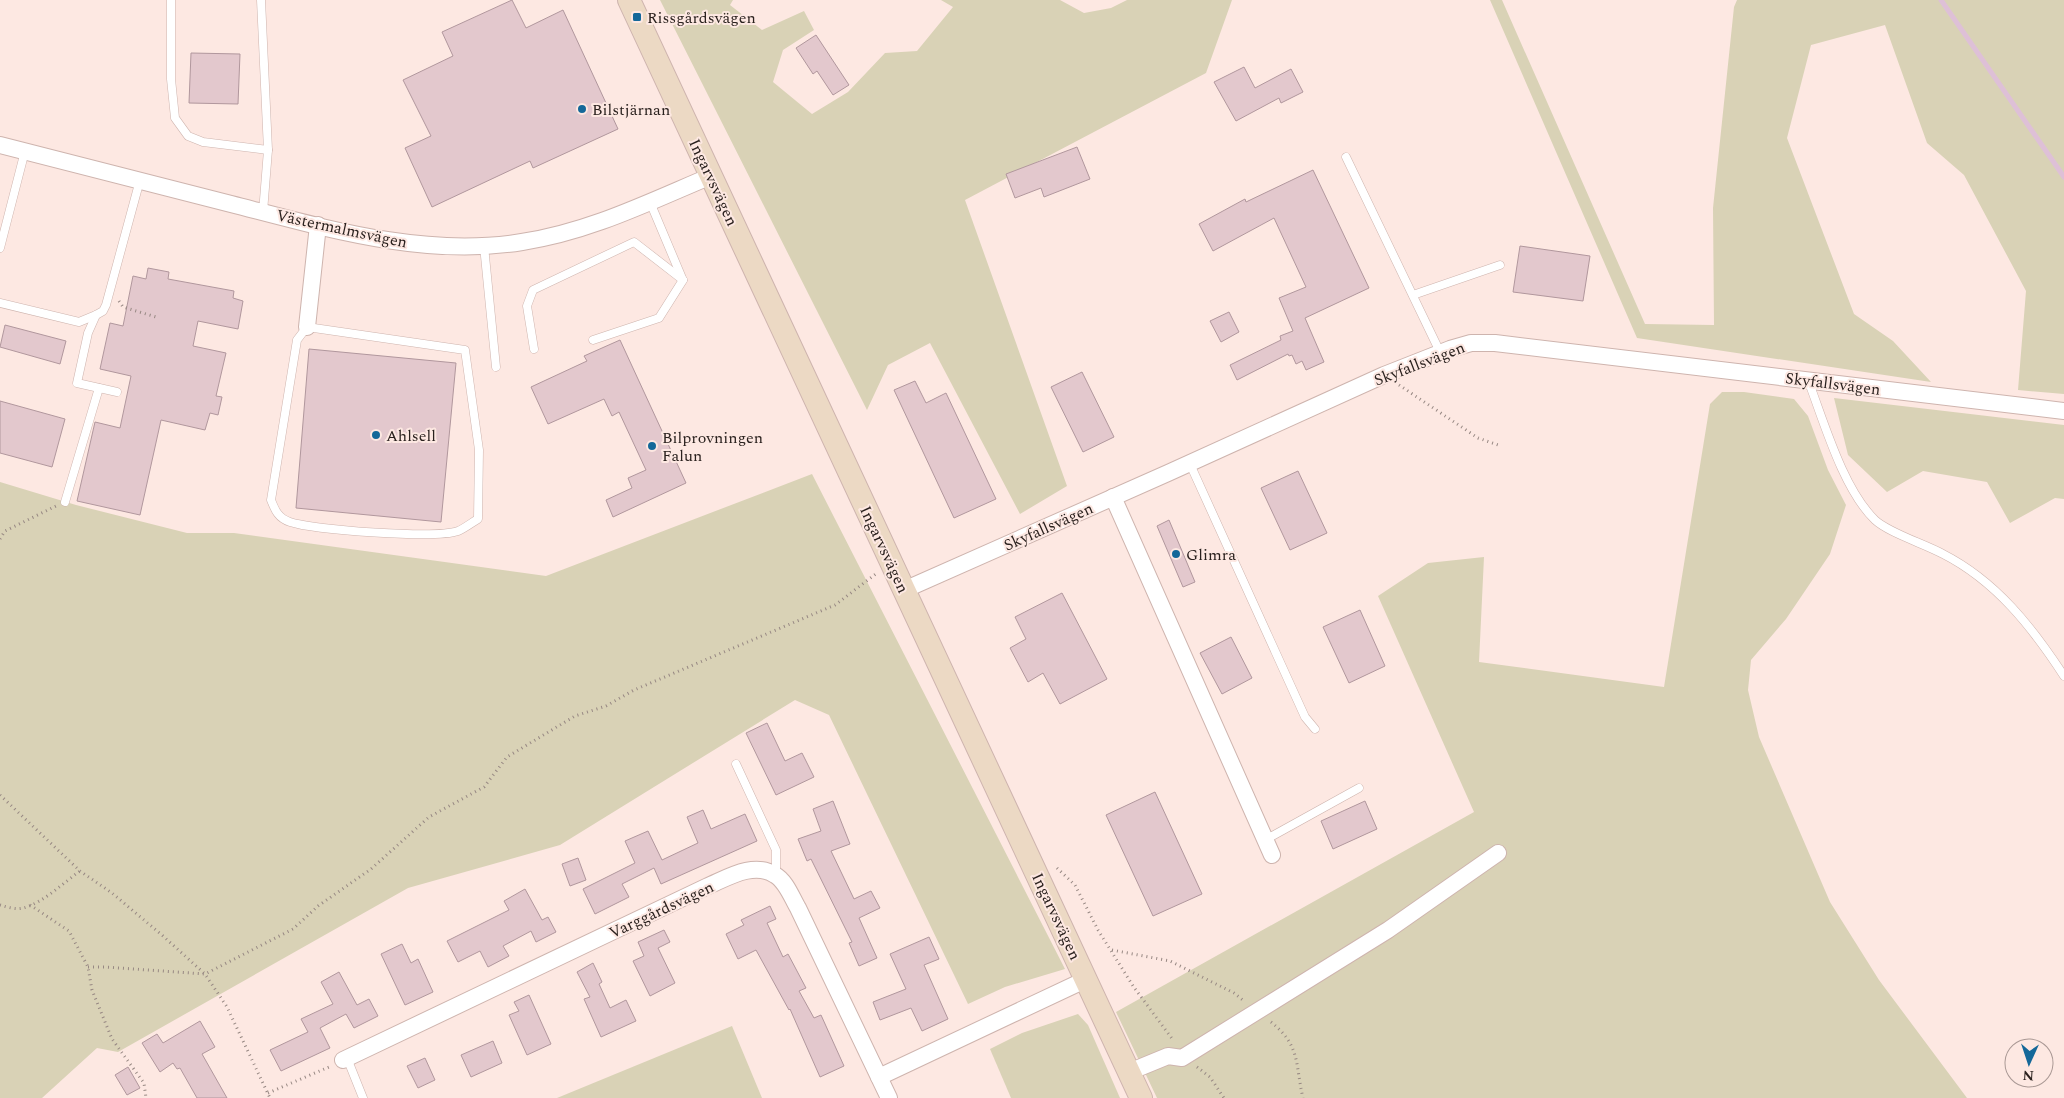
<svg xmlns="http://www.w3.org/2000/svg" width="2064" height="1098" font-family="Spectral,serif">
<style>
.green{fill:#d9d2b6}
.lines{fill:none;stroke-linecap:round;stroke-linejoin:round}
.stream{stroke:#dec0d7;stroke-width:5}
.building{fill:#e3c8cd;stroke:#b1979d}
.lane-casing{stroke:#ceb4ae;stroke-width:9}
.street-casing{stroke:#ceb4ae;stroke-width:18}
.secondary-casing{stroke:#ceb4ae;stroke-width:24}
.path{stroke:#978883;stroke-width:3;stroke-dasharray:1 4;stroke-linecap:butt}
.lane{stroke:#fff;stroke-width:8}
.street{stroke:#fff;stroke-width:16}
.secondary{stroke:#ecd9c4;stroke-width:22}
.poi-dot{fill:#146899;stroke:#fde8e2;stroke-width:2}
.labels{text-anchor:middle;stroke-width:4;stroke-linejoin:round;paint-order:stroke}
.poi-label{font-size:16px;fill:#2a211e;stroke:#fde8e2;text-anchor:start}
.street-label{font-size:16px;fill:#2a211e;stroke:#fde8e2}
</style>
<rect width="100%" height="100%" fill="#fde8e2"/>
<g class="green">
<polygon points="660,0 733,0 730,5 762,30 804,11 814,30 783,50 773,82 812,114 848,92 885,53 917,51 953,7 941,0 1060,0 1084,13 1111,8 1127,0 1232,0 1206,73 965,200 1067,486 1020,514 930,343 888,365 867,410"/>
<polygon points="1490,0 1502,0 1645,324 1714,325 1713,208 1734,7 1737,0 2064,0 2064,394 2018,390 2026,291 1964,175 1927,143 1885,25 1811,45 1787,138 1854,314 1893,341 1931,382 1637,338"/>
<polygon points="1722,392 1744,392 1794,399 1808,416 1828,470 1846,505 1830,554 1786,619 1751,660 1748,690 1759,737 1830,902 1879,980 1967,1098 1157,1098 1116,1012 1474,812 1378,596 1428,563 1484,557 1479,662 1664,687 1710,404"/>
<polygon points="1834,398 2064,425 2064,499 2055,498 2010,523 1987,482 1923,471 1887,492 1848,455"/>
<polygon points="812,474 1065,969 1005,987 968,1004 829,715 795,700 560,845 408,888 118,1052 97,1048 42,1098 0,1098 0,482 76,505 187,533 234,533 546,576"/>
<polygon points="1078,1014 1088,1025 1120,1098 1011,1098 990,1049 1022,1033"/>
<polygon points="732,1026 762,1098 557,1098"/>
</g>
<g class="lines">
<polyline class="stream" points="1941,0 2064,177"/>
</g>
<g class="building">
<polygon points="512,0 526,28 563,10 618,129 533,168 530,161 432,207 405,148 431,136 403,80 453,56 442,32"/>
<polygon points="816,35 849,85 833,95 817,71 813,74 796,48"/>
<polygon points="191,53 240,54 238,104 189,103"/>
<polygon points="1244,67 1255,88 1291,69 1303,92 1281,103 1279,98 1236,121 1214,82"/>
<polygon points="1077,147 1090,179 1044,197 1041,188 1015,198 1006,174"/>
<polygon points="1313,170 1369,288 1305,318 1324,362 1306,370 1302,361 1296,364 1292,355 1289,356 1288,354 1237,380 1230,365 1281,340 1280,336 1293,331 1279,298 1306,287 1274,218 1213,251 1199,224 1245,199 1246,202"/>
<polygon points="1520,246 1590,256 1583,301 1513,292"/>
<polygon points="148,268 169,272 168,279 234,291 233,298 243,301 238,329 198,321 193,346 226,353 216,396 222,397 218,415 210,413 205,430 161,420 140,515 77,501 95,422 120,428 131,376 100,369 110,323 123,326 133,276 146,279"/>
<polygon points="1229,312 1239,332 1221,342 1210,321"/>
<polygon points="5,325 66,341 60,364 0,347"/>
<polygon points="620,340 686,483 613,517 606,500 632,488 628,478 646,470 619,412 612,416 604,399 548,424 531,387 587,361 584,356"/>
<polygon points="309,349 456,363 441,522 296,508"/>
<polygon points="1082,372 1114,437 1083,452 1051,387"/>
<polygon points="915,381 926,403 946,393 996,499 954,518 894,390"/>
<polygon points="0,401 65,419 52,467 0,453"/>
<polygon points="1298,471 1327,533 1290,550 1261,488"/>
<polygon points="1169,520 1195,582 1183,587 1157,526"/>
<polygon points="1062,593 1107,679 1060,704 1043,673 1028,682 1010,648 1026,639 1015,617"/>
<polygon points="1360,610 1385,666 1349,683 1323,627"/>
<polygon points="1231,637 1252,678 1222,694 1200,653"/>
<polygon points="767,723 785,761 802,753 814,777 776,795 746,733"/>
<polygon points="1155,792 1202,894 1153,916 1106,815"/>
<polygon points="833,801 850,844 831,851 854,899 871,891 880,908 859,918 877,958 859,966 849,943 852,942 811,859 807,861 798,839 821,831 813,809"/>
<polygon points="1365,801 1377,829 1333,849 1321,821"/>
<polygon points="703,810 711,829 745,814 757,841 661,884 654,868 622,884 629,897 595,914 583,889 635,863 625,841 648,831 662,860 698,843 687,817"/>
<polygon points="578,858 586,880 570,886 562,864"/>
<polygon points="525,889 542,920 548,917 556,932 536,942 531,931 503,946 509,956 488,967 480,951 458,962 447,941 509,910 504,901"/>
<polygon points="770,906 776,919 767,923 783,957 788,954 806,988 799,991 814,1018 821,1015 844,1066 820,1077 790,1009 789,1010 756,950 738,959 726,934 744,925 741,920"/>
<polygon points="664,930 670,942 658,948 675,983 650,996 633,961 644,956 638,942"/>
<polygon points="929,937 939,959 924,965 948,1019 922,1031 911,1008 880,1020 873,1002 906,989 890,954"/>
<polygon points="402,944 411,963 418,959 433,992 405,1005 381,954"/>
<polygon points="593,963 602,982 599,984 610,1008 626,1000 636,1021 601,1037 584,999 590,997 577,972"/>
<polygon points="339,972 357,1005 369,999 378,1016 354,1028 346,1014 320,1028 330,1048 281,1071 270,1050 308,1032 301,1019 333,1004 321,982"/>
<polygon points="529,995 551,1044 527,1055 509,1015 519,1011 514,1002"/>
<polygon points="200,1021 215,1047 202,1054 227,1098 197,1098 180,1068 177,1069 173,1063 160,1072 142,1043 157,1034 163,1043"/>
<polygon points="493,1041 502,1063 471,1077 461,1055"/>
<polygon points="425,1058 435,1080 418,1088 407,1066"/>
<polygon points="128,1067 140,1088 127,1095 115,1075"/>
</g>
<g class="lines">
<g class="lane-casing">
<g id="lane">
<polyline points="171,0 171,79 175,118 188,136 203,142 268,150"/>
<polyline points="261,0 268,150 263,212"/>
<polyline points="1346,157 1440,352"/>
<polyline points="650,202 682,278"/>
<polyline points="484,246 496,367"/>
<polyline points="0,248 25,151"/>
<polyline points="1413,295 1500,265"/>
<polyline points="0,303 79,322 96,315 103,311 106,305 140,180"/>
<polyline points="96,315 88,333 77,383 117,392"/>
<path d="M 307,327 L 465,350 L 479,450 L 478,519 C 471,523 465,528 458,531 C 436,539 314,530 290,522 C 278,518 275,510 271,500 L 297,340 Z"/>
<polyline points="593,340 659,318 683,280"/>
<polyline points="534,349 527,306 533,290 634,242 683,280"/>
<path d="M 1808,380 C 1824,422 1843,489 1875,520 C 1889,533 1925,544 1943,554 C 1996,581 2032,627 2064,676"/>
<polyline points="1190,464 1305,717 1315,729"/>
<polyline points="65,502 99,388"/>
<polyline points="736,764 776,850 776,875"/>
<polyline points="1265,840 1359,788"/>
<polyline points="347,1058 363,1098"/>
</g>
</g>
<g class="street-casing">
<g id="street">
<path d="M 0,145 C 77,164 154,184 231,204 C 325,228 424,258 522,242 C 589,232 649,202 711,176"/>
<polyline points="307,327 318,225"/>
<polyline points="1113,497 1272,855"/>
<polyline points="904,590 1168,473 1384,375 1450,349 1471,343 1495,343 2064,411"/>
<path d="M 343,1060 L 708,886 C 727,878 754,861 775,875 C 786,881 792,898 798,908 L 889,1098"/>
<polyline points="1129,1072 1168,1056 1182,1058 1388,930 1498,853"/>
<polyline points="879,1077 1087,979"/>
</g>
</g>
<g class="secondary-casing">
<polyline id="secondary" points="629,0 1141,1098"/>
</g>
<g class="path">
<polyline points="119,301 123,307 156,317"/>
<polyline points="1399,385 1478,438 1501,446"/>
<polyline points="0,539 5,531 56,506"/>
<polyline points="0,795 80,871 112,893 163,936 205,974 227,1007 270,1098"/>
<polyline points="1057,868 1075,885 1098,930 1133,986 1173,1040"/>
<path d="M 0,905 C 7,907 16,910 23,908 C 43,903 63,883 80,871"/>
<polyline points="30,905 69,931 88,967 92,990 112,1039 144,1083 146,1098"/>
<polyline points="1112,950 1170,961 1234,993 1244,1001"/>
<polyline points="88,967 105,967 205,974 293,929 318,906 371,869 429,817 484,787 507,757 575,716 606,706 634,690 835,605 877,573"/>
<path d="M 1271,1022 C 1301,1046 1295,1064 1303,1098"/>
<polyline points="1197,1067 1210,1077 1224,1098"/>
<polyline points="268,1093 329,1067"/>
</g>
<use href="#lane" class="lane"/>
<use href="#street" class="street"/>
<use href="#secondary" class="secondary"/>
</g>
<g class="poi-dot">
<rect x="632" y="12" width="10" height="10" rx="2.5"/>
<circle cx="582" cy="109" r="5"/>
<circle cx="376" cy="435" r="5"/>
<circle cx="652" cy="446" r="5"/>
<circle cx="1176" cy="554" r="5"/>
</g>
<g class="labels">
<g class="poi-label">
<text x="647" y="23">Rissgårdsvägen</text>
<text x="592" y="115">Bilstjärnan</text>
<text x="386" y="441">Ahlsell</text>
<text x="662" y="443">Bilprovningen<tspan x="662" dy="18">Falun</tspan></text>
<text x="1186" y="560">Glimra</text>
</g>
<g class="street-label">
<text transform="translate(714 182) rotate(65)" y="6">Ingarvsvägen</text>
<text transform="translate(342 228) rotate(12)" y="6">Västermalmsvägen</text>
<text transform="translate(1419 363) rotate(-21)" y="6">Skyfallsvägen</text>
<text transform="translate(1833 383) rotate(7)" y="6">Skyfallsvägen</text>
<text transform="translate(1048 526) rotate(-24)" y="6">Skyfallsvägen</text>
<text transform="translate(885 549) rotate(65)" y="6">Ingarvsvägen</text>
<text transform="translate(661 909) rotate(-25)" y="6">Varggårdsvägen</text>
<text transform="translate(1057 916) rotate(65)" y="6">Ingarvsvägen</text>
</g>
</g>
<g transform="translate(2029 1063) rotate(183)"><circle r="24" fill="#fde8e2" stroke="#a99894"/>
<path d="M0-4L9 19L0 12L-9 19Z" fill="#146899"/>
<text y="-8" font-size="14" font-weight="bold" text-anchor="middle" fill="#2a211e">N</text>
</g>
</svg>
